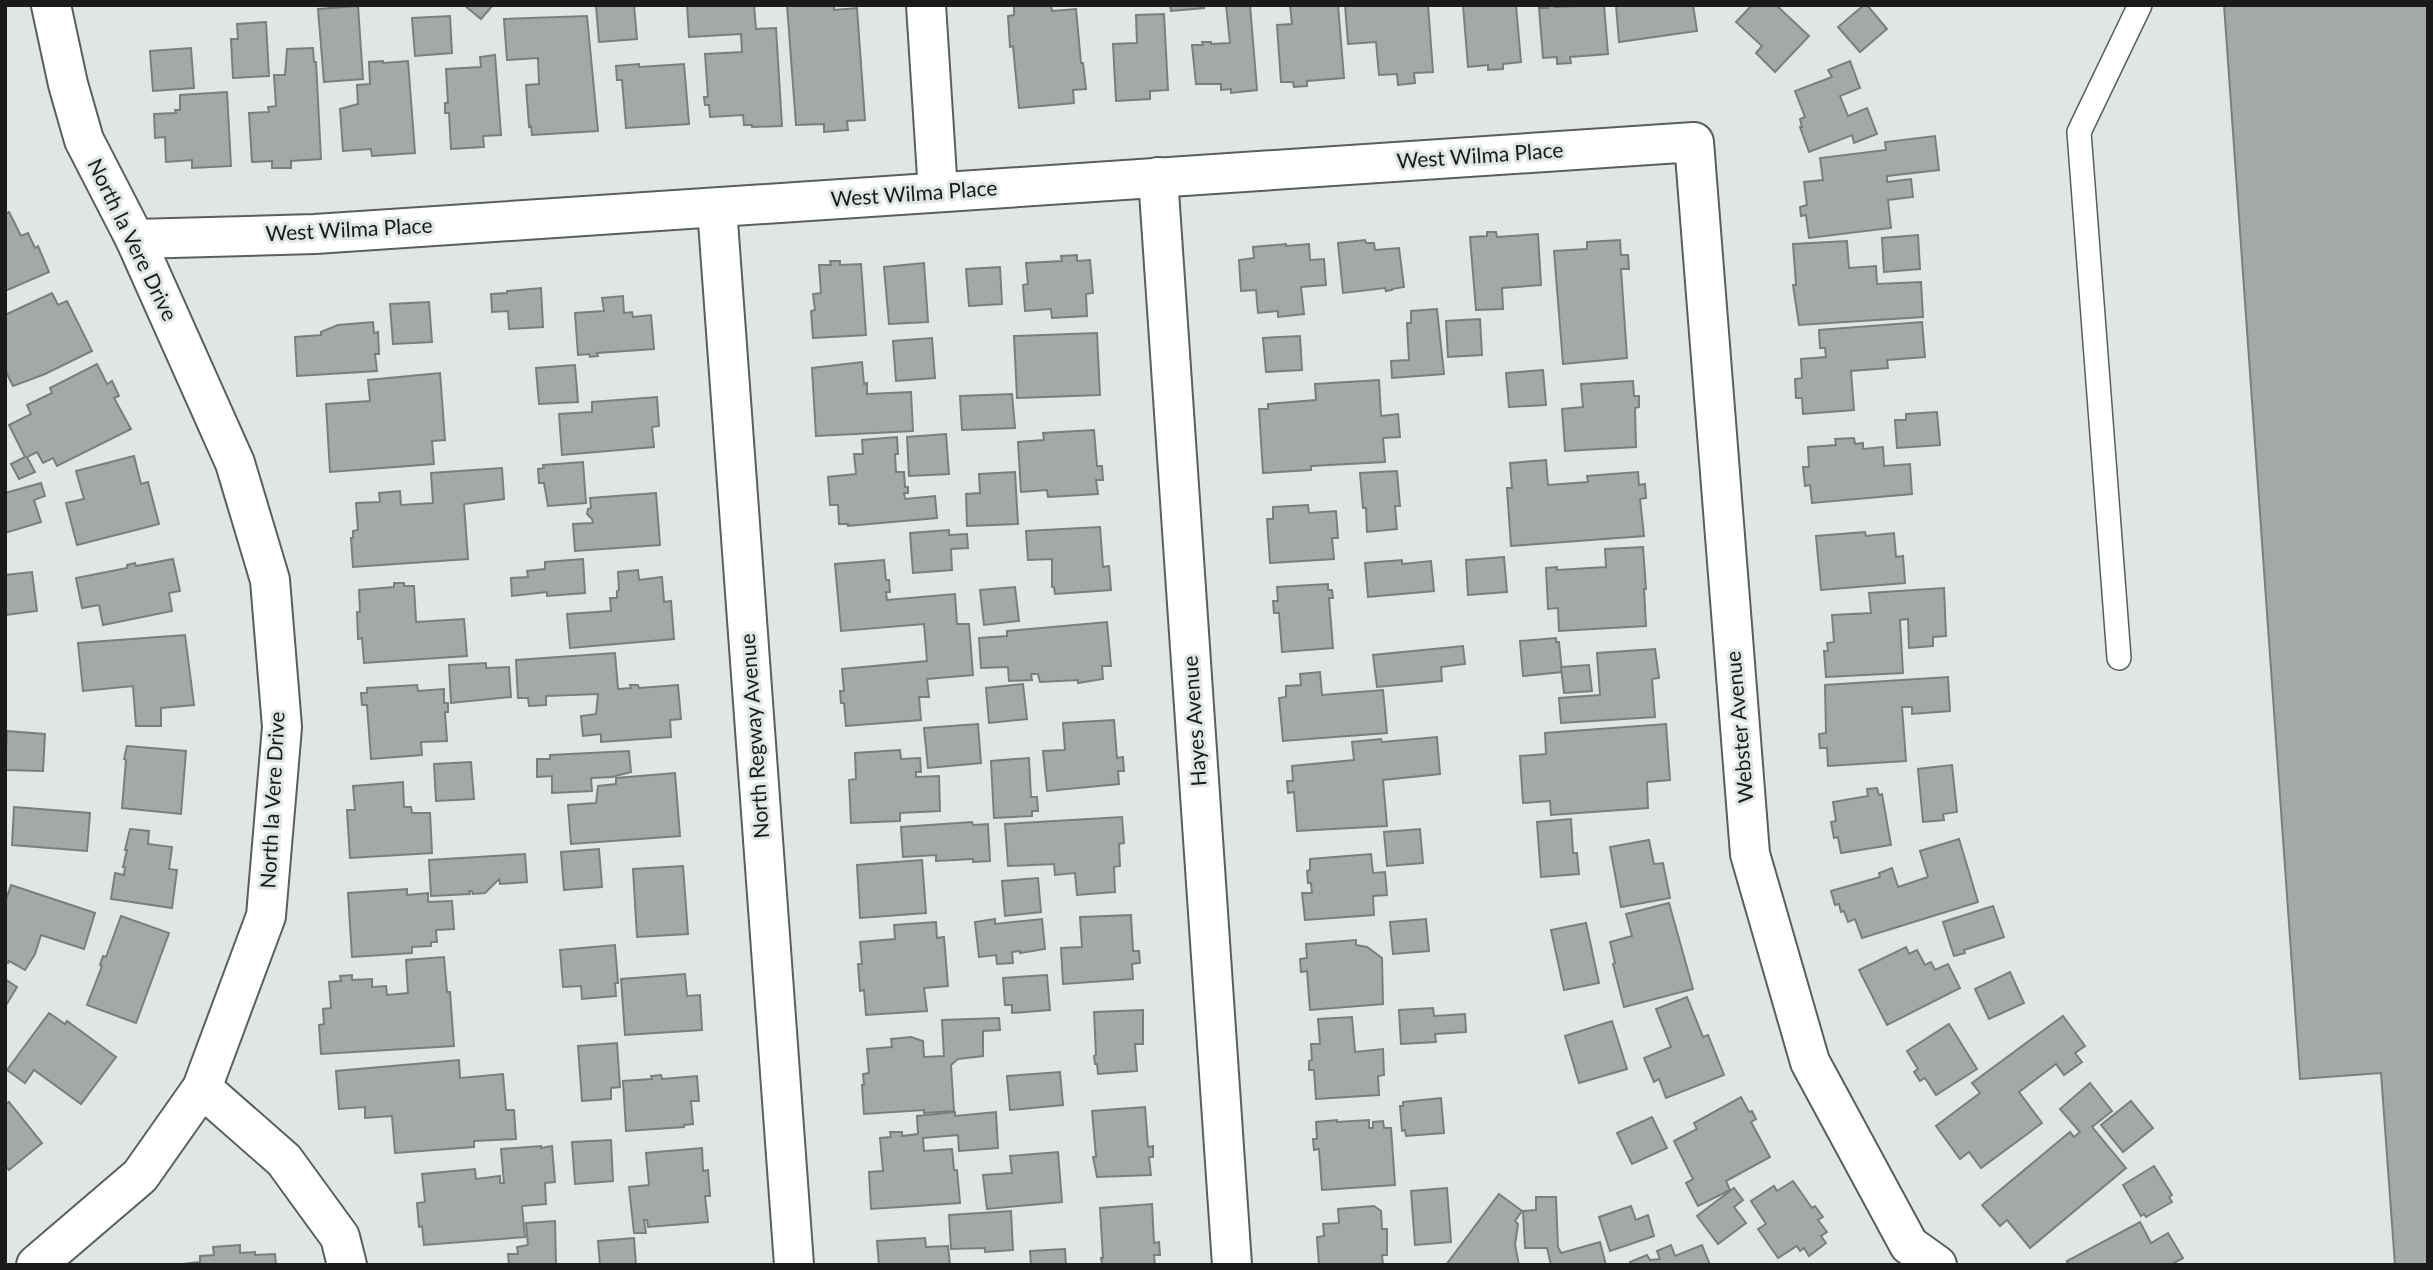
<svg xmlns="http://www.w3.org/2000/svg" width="2433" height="1270" font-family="Lato,sans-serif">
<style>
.building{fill:#a5a9a5;stroke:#7b7f7b;stroke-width:2}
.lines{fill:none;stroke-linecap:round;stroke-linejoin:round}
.service-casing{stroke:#595f5d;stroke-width:26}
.minor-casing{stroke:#595f5d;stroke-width:42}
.service{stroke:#fff;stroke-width:23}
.minor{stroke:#fff;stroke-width:38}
.labels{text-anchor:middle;stroke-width:6;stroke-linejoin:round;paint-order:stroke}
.street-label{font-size:21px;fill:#191b1b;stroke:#dfe6e4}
</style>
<rect width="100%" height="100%" fill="#dfe6e4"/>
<g class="building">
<polygon points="464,5 493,5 481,19"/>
<polygon points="596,5 634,5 637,39 599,42"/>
<polygon points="687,5 754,5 756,29 776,28 782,126 752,127 752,125 744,125 743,115 710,117 709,105 705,105 704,97 708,97 705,54 742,52 741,34 689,37"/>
<polygon points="787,5 834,5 834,10 857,8 865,120 847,121 848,130 824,132 824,124 796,125"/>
<polygon points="1014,5 1051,5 1052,11 1076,9 1081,63 1083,63 1086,89 1073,90 1074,103 1019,108 1013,46 1010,47 1008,16 1014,15"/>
<polygon points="1170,5 1204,5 1204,8 1171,11"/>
<polygon points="1226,5 1250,5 1257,90 1231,93 1231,89 1221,90 1221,84 1196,84 1192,45 1203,45 1202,42 1211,42 1211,44 1230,43"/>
<polygon points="1290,5 1338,5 1344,78 1307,81 1307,86 1294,87 1293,82 1281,82 1277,25 1292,24"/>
<polygon points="1345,5 1428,5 1433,72 1414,73 1415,83 1398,85 1397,74 1379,75 1376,42 1348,44"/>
<polygon points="1463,5 1516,5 1521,62 1503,64 1503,69 1488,70 1488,65 1468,67"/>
<polygon points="1548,5 1555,5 1555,7 1604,5 1608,54 1570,57 1571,63 1557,64 1557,57 1543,58 1539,8 1548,8"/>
<polygon points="1616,5 1693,5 1697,31 1619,42"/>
<polygon points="1752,5 1776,5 1809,36 1775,72 1756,53 1762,46 1736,22"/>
<polygon points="1864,5 1867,5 1887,29 1860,52 1838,27"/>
<polygon points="2224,5 2428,5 2428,1265 2395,1265 2381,1073 2300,1079"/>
<polygon points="358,6 363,79 324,82 318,9"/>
<polygon points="1164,14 1168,90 1150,91 1150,99 1116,101 1113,44 1137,43 1136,15"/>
<polygon points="450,16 452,53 415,56 412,18"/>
<polygon points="587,16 598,131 532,135 531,126 529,127 526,85 539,84 538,58 507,60 504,19"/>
<polygon points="266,22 269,76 233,78 231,39 238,39 237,24"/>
<polygon points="191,48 194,88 153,91 150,51"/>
<polygon points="313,48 314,62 316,62 321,159 291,161 291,168 272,168 272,161 252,162 249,113 269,112 268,107 276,106 274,75 285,75 287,49"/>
<polygon points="495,55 501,135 483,136 484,147 451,149 449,113 445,113 445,103 448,103 446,69 481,67 480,57"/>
<polygon points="383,61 383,63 408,61 415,153 372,156 371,149 343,151 340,109 358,104 357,85 370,84 369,62"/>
<polygon points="1850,61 1860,88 1840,96 1848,116 1867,108 1877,134 1854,143 1852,135 1809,152 1800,127 1802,127 1800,119 1805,117 1795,91 1832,77 1828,70"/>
<polygon points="639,64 639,67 684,64 689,124 626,128 622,80 617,80 616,66"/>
<polygon points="227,92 231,166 192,168 192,160 166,162 165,137 155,138 154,114 176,113 175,110 180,110 180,95"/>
<polygon points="1935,136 1939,170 1887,176 1887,182 1911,179 1913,197 1888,200 1891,228 1809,238 1806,215 1801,216 1800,207 1807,205 1804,182 1823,180 1820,158 1886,150 1885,142"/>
<polygon points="9,212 21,236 28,233 35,248 38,246 49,272 5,291 5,214"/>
<polygon points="1487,232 1496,232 1497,237 1538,234 1541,285 1502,288 1503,309 1476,310 1470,237 1487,236"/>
<polygon points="1918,235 1920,269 1884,272 1882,238"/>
<polygon points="1365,240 1366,243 1374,243 1375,250 1399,248 1404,287 1392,289 1392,290 1386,291 1385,288 1343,293 1338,243"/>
<polygon points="1620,240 1621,255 1628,255 1629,269 1621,269 1627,358 1563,364 1554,251 1587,249 1587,242"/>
<polygon points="1847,241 1849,268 1876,266 1877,284 1921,282 1923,317 1799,325 1793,285 1796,285 1793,244"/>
<polygon points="1286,244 1286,246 1309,244 1310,260 1324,259 1326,285 1301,287 1304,314 1278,317 1278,311 1258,313 1256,290 1241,291 1239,260 1254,258 1253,247"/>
<polygon points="1077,255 1077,261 1090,260 1093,293 1086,294 1087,316 1052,318 1051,309 1025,311 1023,285 1028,284 1026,263 1062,261 1061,256"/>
<polygon points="830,261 840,261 840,265 861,264 866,335 813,338 811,311 815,310 813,294 821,293 819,265 831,265"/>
<polygon points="924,263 928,322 889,324 884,267"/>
<polygon points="1000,267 1002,304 969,306 966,269"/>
<polygon points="541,288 543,327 509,329 508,311 492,312 491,294 507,293 507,291"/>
<polygon points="52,293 58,305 67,301 92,351 45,374 13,386 5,370 5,315"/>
<polygon points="623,296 624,313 632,312 633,317 651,315 654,349 597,353 598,356 590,357 589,354 578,355 575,313 604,311 602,298"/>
<polygon points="429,302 432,342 393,344 390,304"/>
<polygon points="1437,309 1444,374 1392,378 1391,361 1409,360 1407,323 1411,323 1411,311"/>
<polygon points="1480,319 1482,355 1448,357 1446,321"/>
<polygon points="373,322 374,333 378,332 379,354 375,354 377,371 297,376 295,337 321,335 321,332 338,325"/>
<polygon points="1922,322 1925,357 1887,360 1888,368 1851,371 1854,410 1803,414 1802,398 1796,398 1795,379 1802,378 1801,359 1826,357 1825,348 1820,348 1819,330"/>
<polygon points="1097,333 1100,395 1017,398 1014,336"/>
<polygon points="1300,336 1302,370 1266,372 1263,338"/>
<polygon points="932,338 935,378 896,381 893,341"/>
<polygon points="862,362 864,384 867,383 867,394 911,392 913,431 816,436 812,368"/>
<polygon points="97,364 107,384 112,381 119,396 114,398 131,429 57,466 53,458 43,463 37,452 27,457 35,472 19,479 11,464 25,457 9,425 31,414 27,405 52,393 50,388"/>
<polygon points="575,365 578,402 539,404 536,368"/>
<polygon points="1543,370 1546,405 1509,407 1506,373"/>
<polygon points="440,373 445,440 432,441 434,464 330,472 326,404 370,401 368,380"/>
<polygon points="1379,380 1381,416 1398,414 1400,437 1383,438 1385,462 1311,466 1311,470 1263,473 1259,409 1268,409 1268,404 1316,400 1315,384"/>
<polygon points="1633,381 1634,396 1639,396 1639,407 1635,408 1636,447 1565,451 1562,409 1583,407 1581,384"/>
<polygon points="1012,394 1015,428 962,430 960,396"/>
<polygon points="657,397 659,426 652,427 654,447 562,455 559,414 592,412 592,402"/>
<polygon points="1937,412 1940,445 1897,448 1895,420 1906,420 1906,414"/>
<polygon points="1094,430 1097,466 1102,466 1103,480 1096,480 1098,494 1048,497 1047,490 1021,492 1018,442 1044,440 1043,433"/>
<polygon points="946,434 949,474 909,476 907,437"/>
<polygon points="897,437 898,454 895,454 896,472 904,472 905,487 908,487 908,493 904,493 905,499 935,496 937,518 848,526 848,524 839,524 838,505 830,505 828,477 856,474 854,454 863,454 862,440"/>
<polygon points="1854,438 1855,444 1863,443 1863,449 1883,447 1884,466 1910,464 1912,494 1812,503 1810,485 1805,486 1803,467 1809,467 1808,447 1836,445 1835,439"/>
<polygon points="134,456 141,484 148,482 159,524 77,545 66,503 84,499 76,471"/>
<polygon points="1546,460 1548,485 1588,482 1587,476 1638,472 1639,485 1645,484 1646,498 1640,499 1644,536 1511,546 1507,488 1512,488 1510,463"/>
<polygon points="583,462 586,503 548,506 544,483 539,483 538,469 544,468 543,465"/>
<polygon points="502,468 504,499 464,504 468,559 353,567 351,538 353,538 353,531 358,530 356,503 380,502 379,493 400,491 401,505 433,503 431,473"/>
<polygon points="1397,471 1400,506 1395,506 1397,529 1367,532 1366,508 1363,508 1360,473"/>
<polygon points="1015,472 1018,524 967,526 966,494 980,493 979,474"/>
<polygon points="41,483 45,496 34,500 41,522 5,533 5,493"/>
<polygon points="656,493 660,545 575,551 573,524 593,523 592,519 587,514 588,509 591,508 590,498"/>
<polygon points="1308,505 1309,513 1336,511 1338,538 1332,538 1334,559 1270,563 1267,519 1273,519 1273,507"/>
<polygon points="1100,527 1103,567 1109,566 1111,590 1055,594 1054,587 1052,587 1052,559 1028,560 1026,531"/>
<polygon points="949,530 949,535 967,534 968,548 951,549 952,570 913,573 910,533"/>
<polygon points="1865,532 1866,536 1894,533 1896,557 1903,556 1905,583 1821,590 1816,536"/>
<polygon points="1643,547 1646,589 1644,589 1646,626 1559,631 1558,608 1548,609 1546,568 1557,567 1557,570 1606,567 1605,549"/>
<polygon points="1504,557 1507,592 1468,595 1466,560"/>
<polygon points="173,559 180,591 169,593 172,611 103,625 99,605 82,608 76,578 127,568 127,565 135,563 136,566"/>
<polygon points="583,559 585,593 547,596 547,592 512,596 511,578 528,577 527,571 545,569 545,562"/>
<polygon points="884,560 886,580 889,580 890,592 886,592 887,600 955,594 957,624 969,624 973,675 927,679 929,697 919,697 921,720 846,726 844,703 841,703 840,691 844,691 842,669 927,661 924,624 841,631 835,564"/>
<polygon points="1402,560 1402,564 1431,561 1434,591 1368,597 1365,563"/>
<polygon points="638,570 639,580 662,577 664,602 671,601 674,639 570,648 567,614 611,611 610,598 617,598 617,591 619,590 618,572"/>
<polygon points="32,572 37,611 5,615 5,575"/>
<polygon points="394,583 404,583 404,586 414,586 416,622 464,619 467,656 364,663 362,638 358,639 357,612 360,612 359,590 394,587"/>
<polygon points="1328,584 1328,590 1332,590 1333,598 1329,598 1333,648 1282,652 1279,613 1274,613 1273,601 1278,601 1277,587"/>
<polygon points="1015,587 1019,621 984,625 980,590"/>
<polygon points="1944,588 1946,636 1933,637 1933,646 1909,648 1908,619 1900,620 1903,673 1826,677 1824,651 1828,651 1827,643 1834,642 1832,615 1871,613 1869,593"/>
<polygon points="1107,622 1111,666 1102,666 1103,679 1078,683 1078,680 1040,682 1038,674 1031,674 1032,680 1009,681 1008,667 981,668 979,638 1007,636 1007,631"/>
<polygon points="185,635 194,705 161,708 161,726 136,726 133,686 83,691 78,643"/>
<polygon points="1556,638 1556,642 1559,642 1562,672 1523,676 1520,641"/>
<polygon points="1463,646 1465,664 1441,667 1442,681 1377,687 1373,655"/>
<polygon points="1655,649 1659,678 1652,679 1655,717 1561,723 1559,698 1600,695 1597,653"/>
<polygon points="615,653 618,689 631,688 630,685 638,685 639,688 678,685 681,719 670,720 671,737 601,742 601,734 583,736 581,716 596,714 598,694 546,696 546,705 529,706 528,698 518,698 516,660"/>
<polygon points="486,663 486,668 509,667 511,697 451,703 449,665"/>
<polygon points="1589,665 1592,691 1564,693 1561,667"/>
<polygon points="1320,672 1322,695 1383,690 1387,733 1283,741 1279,698 1286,697 1286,686 1301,685 1300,674"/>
<polygon points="1948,677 1950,711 1912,714 1912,707 1902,707 1906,761 1828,766 1827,748 1820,748 1819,734 1826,733 1825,685"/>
<polygon points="1023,684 1027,719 989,723 986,688"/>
<polygon points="417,685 418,691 444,689 444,703 448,703 448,712 445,712 447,741 421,742 422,755 371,759 367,705 362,705 361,693 367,693 367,688"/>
<polygon points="1114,720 1117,758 1123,757 1124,771 1118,771 1119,784 1047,791 1043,751 1065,750 1063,723"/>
<polygon points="978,724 981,763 928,768 924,728"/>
<polygon points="1666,724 1670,780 1647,782 1648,808 1551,815 1550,801 1523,803 1520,756 1546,754 1545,733"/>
<polygon points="7,731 45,734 43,771 5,770"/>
<polygon points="1437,737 1440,774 1383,780 1387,826 1297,831 1294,792 1288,793 1287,781 1293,781 1292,766 1354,760 1352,742 1381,739 1382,742"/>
<polygon points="127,746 186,751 181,814 122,808 126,760 124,759"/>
<polygon points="900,750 901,759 920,758 921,772 916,772 916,777 939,776 940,811 900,813 900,821 851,823 849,780 856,779 855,753"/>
<polygon points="629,751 631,772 612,777 591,778 592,791 552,793 552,776 537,777 537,759 550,759 550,755"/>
<polygon points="1029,758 1031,797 1037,797 1038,811 1032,811 1032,816 994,818 991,761"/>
<polygon points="471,762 474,799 436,801 434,764"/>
<polygon points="1952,765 1957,812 1943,814 1944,820 1923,822 1918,769"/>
<polygon points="675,773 680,836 571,844 568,805 596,803 598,786 616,784 616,778"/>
<polygon points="403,782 404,807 411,807 412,813 430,813 432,853 350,858 347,810 355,810 353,786"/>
<polygon points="1877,788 1879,795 1882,794 1891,845 1841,853 1838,837 1834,838 1831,822 1836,821 1833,802 1868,796 1867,789"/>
<polygon points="14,807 90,813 87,851 12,845"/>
<polygon points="1122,817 1124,843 1119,844 1120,866 1114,867 1115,892 1077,895 1075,873 1055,875 1054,864 1008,866 1005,824"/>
<polygon points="1571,819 1573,853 1577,853 1579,874 1541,877 1537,822"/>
<polygon points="972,822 973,825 988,824 990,861 973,862 973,859 936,861 936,855 903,857 901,827"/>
<polygon points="130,829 149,831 148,844 172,847 169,869 177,870 172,908 111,899 115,873 124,875 125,867 123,867 127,850 125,850"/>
<polygon points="1420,829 1423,863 1387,866 1384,832"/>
<polygon points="1959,839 1978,902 1862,938 1855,919 1848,922 1844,911 1841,912 1839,904 1835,905 1831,891 1880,877 1879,873 1892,868 1898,887 1928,877 1920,851"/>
<polygon points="1649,840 1654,864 1663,863 1670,898 1621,907 1610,847"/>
<polygon points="599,849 602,887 564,890 561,852"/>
<polygon points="525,854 527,882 500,884 499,879 485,893 473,894 472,891 469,891 470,894 431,896 429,860"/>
<polygon points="1371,854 1373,873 1385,872 1387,895 1373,896 1374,915 1305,920 1302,893 1312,893 1311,883 1308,883 1307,871 1310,870 1310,859"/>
<polygon points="922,860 926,913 860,918 857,865"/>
<polygon points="683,866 688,934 637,937 633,869"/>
<polygon points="1038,878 1041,912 1005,916 1002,881"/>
<polygon points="11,885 95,913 84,949 41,935 35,954 25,970 9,961 8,963 5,961 5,903"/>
<polygon points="407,889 407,895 428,893 428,902 452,901 454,929 436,930 437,942 431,942 431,946 412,947 412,953 352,957 348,893"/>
<polygon points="1669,903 1693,989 1624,1007 1613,964 1615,963 1610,942 1632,936 1626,914"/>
<polygon points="1993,906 2004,937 1964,950 1965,953 1954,956 1943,922"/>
<polygon points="1131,915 1133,951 1139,951 1140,963 1132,964 1133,979 1063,984 1061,948 1082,947 1080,917"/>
<polygon points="121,916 169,933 136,1023 87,1005 102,966 100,965 103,956 106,957"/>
<polygon points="995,919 995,924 1042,919 1045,949 1020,953 1020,951 1012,952 1013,963 997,964 996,955 979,957 975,922"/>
<polygon points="1426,919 1429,951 1393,954 1390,922"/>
<polygon points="936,922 937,938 944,937 948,986 924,988 927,1011 866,1015 864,990 860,991 858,964 862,964 860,942 895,939 894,925"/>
<polygon points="1586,923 1599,983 1564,990 1551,930"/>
<polygon points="1356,940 1356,945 1367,947 1382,958 1383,1004 1310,1010 1307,971 1301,972 1300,959 1307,958 1306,944"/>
<polygon points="615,945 618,983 615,983 616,996 582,999 581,986 563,987 560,950"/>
<polygon points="1906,947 1909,954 1917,950 1925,965 1931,962 1935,970 1948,964 1960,988 1887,1025 1859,970"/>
<polygon points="444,957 447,992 450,992 454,1046 321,1054 319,1025 324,1024 323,1009 331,1008 329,982 341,981 340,976 352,975 352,980 372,979 372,987 386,986 387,995 408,993 406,960"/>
<polygon points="2010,972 2024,1003 1989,1019 1975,989"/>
<polygon points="685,974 687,996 700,995 702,1030 625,1035 621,979"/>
<polygon points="1047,975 1050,1010 1012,1013 1012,1005 1005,1005 1003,978"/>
<polygon points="5,979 17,987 5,1007"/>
<polygon points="1687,997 1703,1037 1708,1035 1724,1075 1666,1098 1659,1079 1654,1082 1644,1058 1671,1047 1656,1009"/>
<polygon points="1433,1008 1434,1016 1465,1014 1466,1032 1435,1034 1436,1042 1401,1044 1399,1010"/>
<polygon points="1143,1010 1143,1044 1135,1044 1137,1071 1098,1074 1097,1064 1095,1064 1094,1056 1096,1055 1094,1012"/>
<polygon points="49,1013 65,1024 67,1021 116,1057 81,1104 34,1070 25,1083 7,1070"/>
<polygon points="2063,1016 2085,1046 2075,1053 2082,1062 2064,1075 2056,1064 2019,1092 2042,1123 1981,1168 1969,1152 1960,1159 1936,1126 1980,1093 1972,1083"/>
<polygon points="1352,1017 1355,1052 1383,1049 1384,1075 1378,1076 1379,1095 1316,1099 1314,1070 1309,1070 1309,1061 1312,1060 1311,1044 1320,1044 1318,1019"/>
<polygon points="999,1018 1000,1030 983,1031 983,1056 958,1059 951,1065 954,1111 924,1113 924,1110 864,1114 862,1085 864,1085 863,1074 869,1073 867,1049 892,1047 891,1039 911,1037 923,1041 924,1057 944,1056 942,1020"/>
<polygon points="1612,1021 1627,1069 1579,1083 1565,1036"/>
<polygon points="1949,1024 1977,1069 1936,1095 1925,1078 1920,1081 1914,1072 1918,1069 1907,1051"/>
<polygon points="617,1043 620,1087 611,1088 611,1099 582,1101 578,1046"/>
<polygon points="459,1060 460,1078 503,1074 506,1110 514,1110 516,1139 474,1141 474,1147 395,1153 392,1116 365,1118 365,1107 339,1109 336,1071"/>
<polygon points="1060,1072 1063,1105 1010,1110 1007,1076"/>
<polygon points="661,1075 662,1079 697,1076 699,1101 691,1101 693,1124 684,1125 684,1127 626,1131 623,1081 652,1079 651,1076"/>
<polygon points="2090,1083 2112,1111 2092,1127 2126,1168 2030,1248 2007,1220 2000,1226 1982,1205 2070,1132 2074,1137 2080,1132 2060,1109"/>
<polygon points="1741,1097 1749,1112 1752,1111 1756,1119 1751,1122 1770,1157 1726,1181 1730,1190 1698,1206 1686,1183 1693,1179 1674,1141 1697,1129 1694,1123"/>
<polygon points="1441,1098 1444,1133 1406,1136 1405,1130 1402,1131 1400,1106 1403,1106 1403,1102"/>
<polygon points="2131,1101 2153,1128 2123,1152 2101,1125"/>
<polygon points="9,1102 42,1143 9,1170 5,1166 5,1105"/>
<polygon points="1145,1107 1148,1147 1153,1146 1153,1157 1149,1157 1151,1175 1097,1177 1093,1157 1096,1157 1092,1111"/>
<polygon points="955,1112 955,1116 996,1112 998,1148 959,1151 958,1135 923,1138 924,1151 952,1149 954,1170 957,1170 960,1203 871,1209 869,1172 883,1171 880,1138 891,1137 890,1132 902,1132 902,1136 918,1134 917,1116"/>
<polygon points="1652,1117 1667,1148 1632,1164 1617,1133"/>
<polygon points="1337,1120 1337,1122 1369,1120 1369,1128 1373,1128 1373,1122 1383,1121 1384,1128 1391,1128 1395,1185 1322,1190 1319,1149 1314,1150 1313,1139 1317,1139 1316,1122"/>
<polygon points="611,1140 613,1181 575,1184 572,1142"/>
<polygon points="541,1146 541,1148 552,1146 555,1182 545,1183 546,1204 522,1206 525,1237 424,1245 422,1226 419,1227 417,1203 425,1202 422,1174 475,1169 476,1179 500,1176 500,1183 504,1183 501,1149"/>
<polygon points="702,1148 703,1171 708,1170 710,1196 705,1196 708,1222 648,1227 647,1220 644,1220 646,1233 634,1233 629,1187 649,1185 646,1153"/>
<polygon points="1058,1152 1062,1202 987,1209 983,1175 1012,1173 1010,1156"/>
<polygon points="2154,1166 2172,1195 2169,1197 2172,1202 2146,1217 2144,1214 2141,1216 2123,1185"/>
<polygon points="1793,1181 1812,1208 1815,1206 1823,1217 1818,1220 1827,1232 1821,1236 1826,1243 1809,1256 1804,1248 1800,1251 1797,1246 1778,1258 1758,1229 1766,1224 1751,1201 1774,1186 1777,1191"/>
<polygon points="1447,1188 1451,1242 1415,1245 1411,1191"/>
<polygon points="1734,1188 1743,1200 1734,1207 1746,1223 1718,1244 1697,1216"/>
<polygon points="1499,1194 1522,1211 1515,1221 1518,1224 1515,1245 1519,1265 1446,1265"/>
<polygon points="1536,1197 1556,1197 1558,1247 1561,1253 1600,1242 1606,1265 1551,1265 1547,1248 1525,1248 1523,1211 1536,1210"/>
<polygon points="1152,1204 1154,1243 1159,1242 1160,1255 1154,1255 1155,1265 1102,1264 1101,1258 1103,1258 1100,1208"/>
<polygon points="1374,1206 1381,1211 1382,1229 1387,1229 1387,1255 1382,1255 1383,1265 1319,1265 1317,1237 1324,1236 1323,1224 1339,1223 1338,1209"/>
<polygon points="1631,1206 1636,1220 1648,1215 1654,1236 1610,1251 1599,1217"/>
<polygon points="1011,1211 1013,1250 985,1252 985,1248 951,1249 949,1215"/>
<polygon points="555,1221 556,1265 509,1265 508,1254 518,1254 517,1247 528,1245 526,1223"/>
<polygon points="2140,1222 2151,1243 2168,1233 2183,1258 2170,1265 2068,1265 2067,1261"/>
<polygon points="634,1238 636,1265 600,1265 598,1241"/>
<polygon points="925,1238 926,1247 948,1246 950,1265 879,1265 877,1241"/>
<polygon points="240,1245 240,1253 255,1252 255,1255 275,1254 276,1265 174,1265 200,1262 200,1256 214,1255 213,1247"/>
<polygon points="1671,1245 1675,1256 1702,1245 1710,1265 1631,1265 1630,1262 1647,1255 1650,1260 1660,1259 1657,1251"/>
<polygon points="1065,1249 1066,1265 1031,1265 1030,1251"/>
</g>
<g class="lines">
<g class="service-casing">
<polyline id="service" points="2119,658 2079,132 2140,5"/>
</g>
<g class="minor-casing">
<g id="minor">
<polyline points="926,5 938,192"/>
<polyline points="1158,177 1232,1265"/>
<polyline points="717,208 794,1265"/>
<polyline points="135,239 315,234 1694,142 1750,854 1810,1062 1909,1245 1937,1265"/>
<polyline points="202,1088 284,1160 340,1237 347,1265"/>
<polyline points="36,1265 140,1176 202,1088 266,916 282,727 270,580 235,463 135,239 84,140 68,84 51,5"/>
</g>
</g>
<use href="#service" class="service"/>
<use href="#minor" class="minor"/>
</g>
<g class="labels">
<g class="street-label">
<text transform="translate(1480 156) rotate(-4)" y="7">West Wilma Place</text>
<text transform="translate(914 194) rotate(-4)" y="7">West Wilma Place</text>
<text transform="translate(349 230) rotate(-3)" y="7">West Wilma Place</text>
<text transform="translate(132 240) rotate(64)" y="7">North la Vere Drive</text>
<text transform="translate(1195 721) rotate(-94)" y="7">Hayes Avenue</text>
<text transform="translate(1740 727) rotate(-95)" y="7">Webster Avenue</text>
<text transform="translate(755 736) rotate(-94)" y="7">North Regway Avenue</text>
<text transform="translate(273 800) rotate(-87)" y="7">North la Vere Drive</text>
</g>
</g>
<rect width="2433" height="1270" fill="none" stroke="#191b1b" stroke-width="14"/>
</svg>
